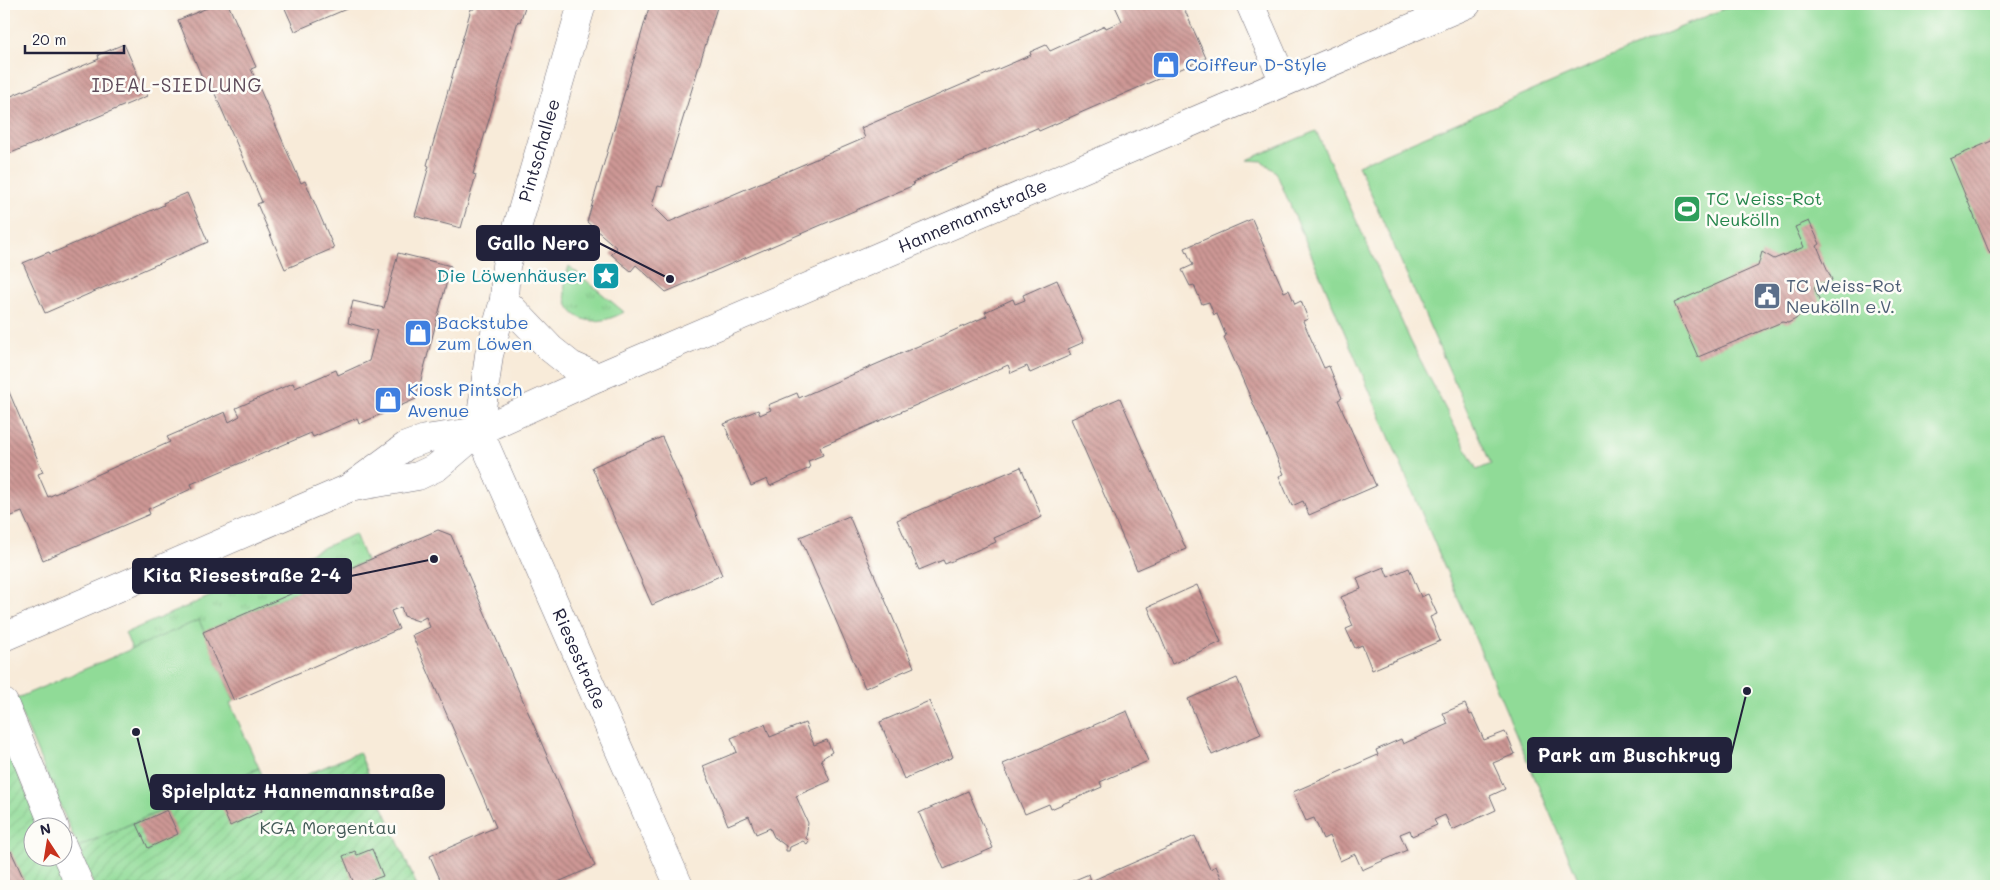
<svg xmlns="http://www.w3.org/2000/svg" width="2000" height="890" font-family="Mali,sans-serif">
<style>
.grass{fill:url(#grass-tufts);stroke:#597e69}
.park{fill:#90db97;stroke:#597e69}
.garden{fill:url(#garden-furrows);stroke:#597e69}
.building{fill:url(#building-back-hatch)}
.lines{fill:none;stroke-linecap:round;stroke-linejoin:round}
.minor-casing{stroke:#6d6872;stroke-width:29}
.minor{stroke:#fff;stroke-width:28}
.labels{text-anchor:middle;stroke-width:5;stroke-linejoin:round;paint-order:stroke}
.shop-label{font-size:18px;fill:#366cbe;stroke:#fdfcf7;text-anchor:start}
.street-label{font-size:18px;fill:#22223b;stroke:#fdfcf7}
.leisure-label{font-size:18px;fill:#27864d;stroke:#fdfcf7;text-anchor:start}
.culture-label{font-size:18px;fill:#0d838f;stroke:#fdfcf7;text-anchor:end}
.service-label{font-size:18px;fill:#4e5e75;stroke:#fdfcf7;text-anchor:start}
.park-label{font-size:18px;fill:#435a57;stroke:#fdfcf7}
.neighbourhood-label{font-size:19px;letter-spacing:1px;fill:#5e4b5a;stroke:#fdfcf7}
.leader{fill:none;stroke:#22223b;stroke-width:2}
.callout-dot{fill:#22223b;stroke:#fdfcf7;stroke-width:2}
.callout{fill:#22223b;stroke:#22223b;stroke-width:2}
.callout-label{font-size:19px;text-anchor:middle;font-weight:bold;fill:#fff}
</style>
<defs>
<pattern id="grass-tufts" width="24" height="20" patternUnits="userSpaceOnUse" patternTransform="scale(1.25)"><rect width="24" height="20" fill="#90db97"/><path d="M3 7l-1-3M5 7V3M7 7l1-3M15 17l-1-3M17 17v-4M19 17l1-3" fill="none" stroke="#7cbc83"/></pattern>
<pattern id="garden-furrows" width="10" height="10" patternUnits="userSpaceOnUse" patternTransform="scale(1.25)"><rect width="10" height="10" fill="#90db97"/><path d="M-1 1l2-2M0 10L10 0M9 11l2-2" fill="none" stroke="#7cbc83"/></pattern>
<pattern id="building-back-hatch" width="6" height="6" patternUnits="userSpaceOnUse" patternTransform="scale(1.25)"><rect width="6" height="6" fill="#ce9895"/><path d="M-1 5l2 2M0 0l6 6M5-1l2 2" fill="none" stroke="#a77c7b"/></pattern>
</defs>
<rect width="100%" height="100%" fill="#fdfcf7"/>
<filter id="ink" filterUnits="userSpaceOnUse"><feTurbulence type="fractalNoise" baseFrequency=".02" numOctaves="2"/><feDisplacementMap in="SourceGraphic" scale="10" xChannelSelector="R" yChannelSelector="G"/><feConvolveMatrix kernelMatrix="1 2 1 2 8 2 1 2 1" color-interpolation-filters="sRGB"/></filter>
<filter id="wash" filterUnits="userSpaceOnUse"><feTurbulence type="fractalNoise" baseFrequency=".0096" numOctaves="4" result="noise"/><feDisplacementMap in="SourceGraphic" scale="20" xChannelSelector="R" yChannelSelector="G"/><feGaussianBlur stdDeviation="1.12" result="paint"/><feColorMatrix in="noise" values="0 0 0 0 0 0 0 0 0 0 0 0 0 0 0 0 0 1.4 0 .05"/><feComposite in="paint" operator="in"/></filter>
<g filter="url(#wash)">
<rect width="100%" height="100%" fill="#f8ebd9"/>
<g class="grass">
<path d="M 569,266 L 624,312 C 583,335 553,311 569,266 Z"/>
<polygon points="355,534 366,561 204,632 133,651 125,633"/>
</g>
<g class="park">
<polygon points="1735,4 1996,4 1996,886 1581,886 1276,172 1262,161 1247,160 1316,131 1411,342 1477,470 1491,464 1358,165"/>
<polygon points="199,620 234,701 230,703 259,768 78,847 56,796 58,795 53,782 50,782 15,699"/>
</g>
<g class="garden">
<polygon points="4,741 41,827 32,828 32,858 53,858 66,886 4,886"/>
<polygon points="359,752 417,886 94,886 78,847 259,768 269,791"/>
</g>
<g id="blocks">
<g class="building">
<polygon points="217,4 228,4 256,67 251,69 301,183 305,181 334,248 285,269 257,204 262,202 212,87 207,89 178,20"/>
<polygon points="283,4 358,4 295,31"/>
<polygon points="476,4 526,4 520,22 518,21 473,174 476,175 461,228 415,216 429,166 427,165 471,9 474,9"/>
<polygon points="650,4 718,4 662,187 658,186 652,205 669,222 865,138 861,128 1031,55 1030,52 1046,45 1050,51 1105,26 1106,28 1122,21 1114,4 1182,4 1206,58 1039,131 1037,128 913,182 914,185 666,292 636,265 631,271 621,263 611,254 617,248 587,222"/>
<polygon points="124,44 147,96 4,156 4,99 99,59 98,55"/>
<polygon points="1996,139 1996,252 1990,254 1950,159"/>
<polygon points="187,193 208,242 45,313 23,263 49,252 50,254 164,205 163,203"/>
<polygon points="1252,219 1284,292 1289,290 1295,304 1301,301 1308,319 1303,321 1324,368 1329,366 1342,398 1338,400 1376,486 1309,515 1303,501 1292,506 1279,476 1284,474 1224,337 1226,336 1217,314 1214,315 1209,302 1202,304 1194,285 1190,286 1182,270 1193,265 1185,248"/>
<polygon points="1809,221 1820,244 1817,246 1832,280 1814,287 1821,305 1799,315 1796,319 1788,323 1782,322 1698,357 1674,303 1758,266 1762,252 1774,259 1804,247 1795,227"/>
<polygon points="398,253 451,266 416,399 359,424 357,418 313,437 311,433 191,484 193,488 148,509 150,514 43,560 22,512 4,519 4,380 43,472 38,474 48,497 170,442 167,437 225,412 229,422 240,416 236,408 293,383 295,388 336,370 338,375 369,361 377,331 348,323 353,301 384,308"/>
<polygon points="1057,280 1084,342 1068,349 1071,355 1030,373 1027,366 1011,373 1008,365 820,447 823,455 808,461 810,468 770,486 767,479 751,486 724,424 758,410 760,415 771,410 768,405 797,393 799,398 987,316 985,312 1013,299 1015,304 1025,300 1023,295"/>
<polygon points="1120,398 1186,549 1137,570 1071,419"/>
<polygon points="662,437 722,575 652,605 592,467"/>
<polygon points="1021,467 1042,517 994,538 996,542 945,564 943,560 919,570 897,520"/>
<polygon points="849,516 914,667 865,688 800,537"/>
<polygon points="438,530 451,535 595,866 549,886 443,886 430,856 496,827 412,635 430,627 426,617 418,621 404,616 401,607 391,611 399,629 234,701 203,632"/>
<polygon points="1384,567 1388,577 1409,568 1421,597 1428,594 1437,614 1430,617 1440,641 1372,670 1362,645 1355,648 1346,629 1353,626 1341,597 1361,589 1357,578"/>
<polygon points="1197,585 1221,642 1172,664 1148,607"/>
<polygon points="1237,678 1261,734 1212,755 1188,699"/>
<polygon points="929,701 953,757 904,779 880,722"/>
<polygon points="1465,704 1470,715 1472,714 1484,740 1505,732 1515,754 1493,763 1505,789 1490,796 1496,810 1452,830 1445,815 1434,820 1437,825 1412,836 1410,830 1400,834 1407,850 1362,870 1355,854 1340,861 1329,836 1323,839 1314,818 1306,821 1293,792 1378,755 1376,750 1401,739 1403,744 1448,724 1443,713"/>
<polygon points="1127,711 1148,761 1100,782 1102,787 1051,809 1049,804 1025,814 1003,764"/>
<polygon points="805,723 814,745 827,740 832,752 821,759 830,781 796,796 808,823 806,838 809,841 807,844 803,841 790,847 789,851 786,851 786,846 774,837 770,828 756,834 749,816 728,825 703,766 737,752 731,738 765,724 770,737"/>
<polygon points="247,777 262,811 230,826 215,792"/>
<polygon points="968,791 993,848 944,869 919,813"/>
<polygon points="167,810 178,834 148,848 137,824"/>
<polygon points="1195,836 1210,869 1216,866 1225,886 1072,886 1070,882 1089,874 1091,881"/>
<polygon points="372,849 383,876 355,886 343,856 355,851 357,855"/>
<polygon points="11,851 27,886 4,886 4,855"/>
</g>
</g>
</g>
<g filter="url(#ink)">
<use href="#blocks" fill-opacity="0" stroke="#6d6872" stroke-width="1"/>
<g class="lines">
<g class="minor-casing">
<g id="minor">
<polyline points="1250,4 1284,82"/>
<polyline points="504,300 551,349 571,365 598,377"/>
<path id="s1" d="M 479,431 L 679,886"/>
<path id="s2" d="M 479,431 L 489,355 L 504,300 L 506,266 L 582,4"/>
<path id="s3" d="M 349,488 L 406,446 L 425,439 L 479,431 L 598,377 L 1467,4"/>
<polyline points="4,637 349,488 418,476 437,467 479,431"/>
<polyline points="4,703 55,828"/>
<polyline points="62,845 80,886"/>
</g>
</g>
<use href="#minor" class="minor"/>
</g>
</g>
<defs>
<g id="shop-square" transform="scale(1.4375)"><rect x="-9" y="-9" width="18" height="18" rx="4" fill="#3f7fe0" stroke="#fdfcf7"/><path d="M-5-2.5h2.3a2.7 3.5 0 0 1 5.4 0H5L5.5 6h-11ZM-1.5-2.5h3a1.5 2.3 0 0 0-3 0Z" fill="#fff"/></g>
<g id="stadium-square" transform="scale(1.4375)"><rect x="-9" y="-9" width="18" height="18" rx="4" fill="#2e9e5b" stroke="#fdfcf7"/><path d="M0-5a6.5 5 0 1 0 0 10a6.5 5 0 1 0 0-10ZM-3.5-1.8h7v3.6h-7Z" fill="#fff"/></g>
<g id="sight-square" transform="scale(1.4375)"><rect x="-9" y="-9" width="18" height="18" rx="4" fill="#0f9aa8" stroke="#fdfcf7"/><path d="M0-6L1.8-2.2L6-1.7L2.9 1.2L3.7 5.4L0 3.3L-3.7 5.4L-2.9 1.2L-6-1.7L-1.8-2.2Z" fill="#fff"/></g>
<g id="civic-square" transform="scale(1.4375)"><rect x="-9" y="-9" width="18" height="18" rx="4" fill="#5c6f8a" stroke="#fdfcf7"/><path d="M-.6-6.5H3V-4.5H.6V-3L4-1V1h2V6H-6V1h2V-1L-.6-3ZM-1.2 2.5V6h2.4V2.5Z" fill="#fff"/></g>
</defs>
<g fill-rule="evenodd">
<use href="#shop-square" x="1166" y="65"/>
<use href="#stadium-square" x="1687" y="209"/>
<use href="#sight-square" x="606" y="276"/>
<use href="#civic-square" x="1767" y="296"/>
<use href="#shop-square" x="418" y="333"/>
<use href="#shop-square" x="388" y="400"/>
</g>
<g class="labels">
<g class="shop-label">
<text x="1185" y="71">Coiffeur D-Style</text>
<text x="437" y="329">Backstube<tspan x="437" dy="21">zum Löwen</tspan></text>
<text x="407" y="396">Kiosk Pintsch<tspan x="407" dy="21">Avenue</tspan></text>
</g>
<g class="street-label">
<text dy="6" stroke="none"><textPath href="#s2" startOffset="288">Pintschallee</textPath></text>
<text dy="6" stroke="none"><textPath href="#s3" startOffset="684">Hannemannstraße</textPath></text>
<text dy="6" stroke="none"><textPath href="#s1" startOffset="249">Riesestraße</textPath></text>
</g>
<g class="leisure-label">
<text x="1706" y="205">TC Weiss-Rot<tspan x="1706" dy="21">Neukölln</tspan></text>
</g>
<g class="culture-label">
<text x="587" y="282">Die Löwenhäuser</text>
</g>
<g class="service-label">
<text x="1786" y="292">TC Weiss-Rot<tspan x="1786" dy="21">Neukölln e.V.</tspan></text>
</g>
<g class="park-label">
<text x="328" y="834">KGA Morgentau</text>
</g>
<g class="neighbourhood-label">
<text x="177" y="92">IDEAL-SIEDLUNG</text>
</g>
</g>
<path class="leader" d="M670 279L599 243M434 559L351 576M1747 691L1731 755M136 732L151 792"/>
<g class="callout-dot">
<circle cx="670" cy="279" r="5"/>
<circle cx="434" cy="559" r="5"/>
<circle cx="1747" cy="691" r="5"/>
<circle cx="136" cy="732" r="5"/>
</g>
<g class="callout">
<rect x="477" y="226" width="122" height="34" rx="5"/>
<rect x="133" y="559" width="218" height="34" rx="5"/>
<rect x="1528" y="738" width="203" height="34" rx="5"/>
<rect x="151" y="775" width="293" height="34" rx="5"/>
</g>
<g class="callout-label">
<text x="538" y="250">Gallo Nero</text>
<text x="242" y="582">Kita Riesestraße 2-4</text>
<text x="1629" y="762">Park am Buschkrug</text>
<text x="298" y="798">Spielplatz Hannemannstraße</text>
</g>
<rect width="2000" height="890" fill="none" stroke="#fdfcf7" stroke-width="20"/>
<g transform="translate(48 842) rotate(348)"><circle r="24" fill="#fdfcf7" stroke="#a5a5ac"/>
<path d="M0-4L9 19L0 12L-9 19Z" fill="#c8321e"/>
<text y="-8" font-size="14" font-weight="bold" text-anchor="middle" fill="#22223b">N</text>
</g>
<path d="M25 45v8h99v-8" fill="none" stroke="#22223b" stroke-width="2.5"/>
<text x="32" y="45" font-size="15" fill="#22223b" stroke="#fdfcf7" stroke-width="4" paint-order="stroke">20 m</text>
</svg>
